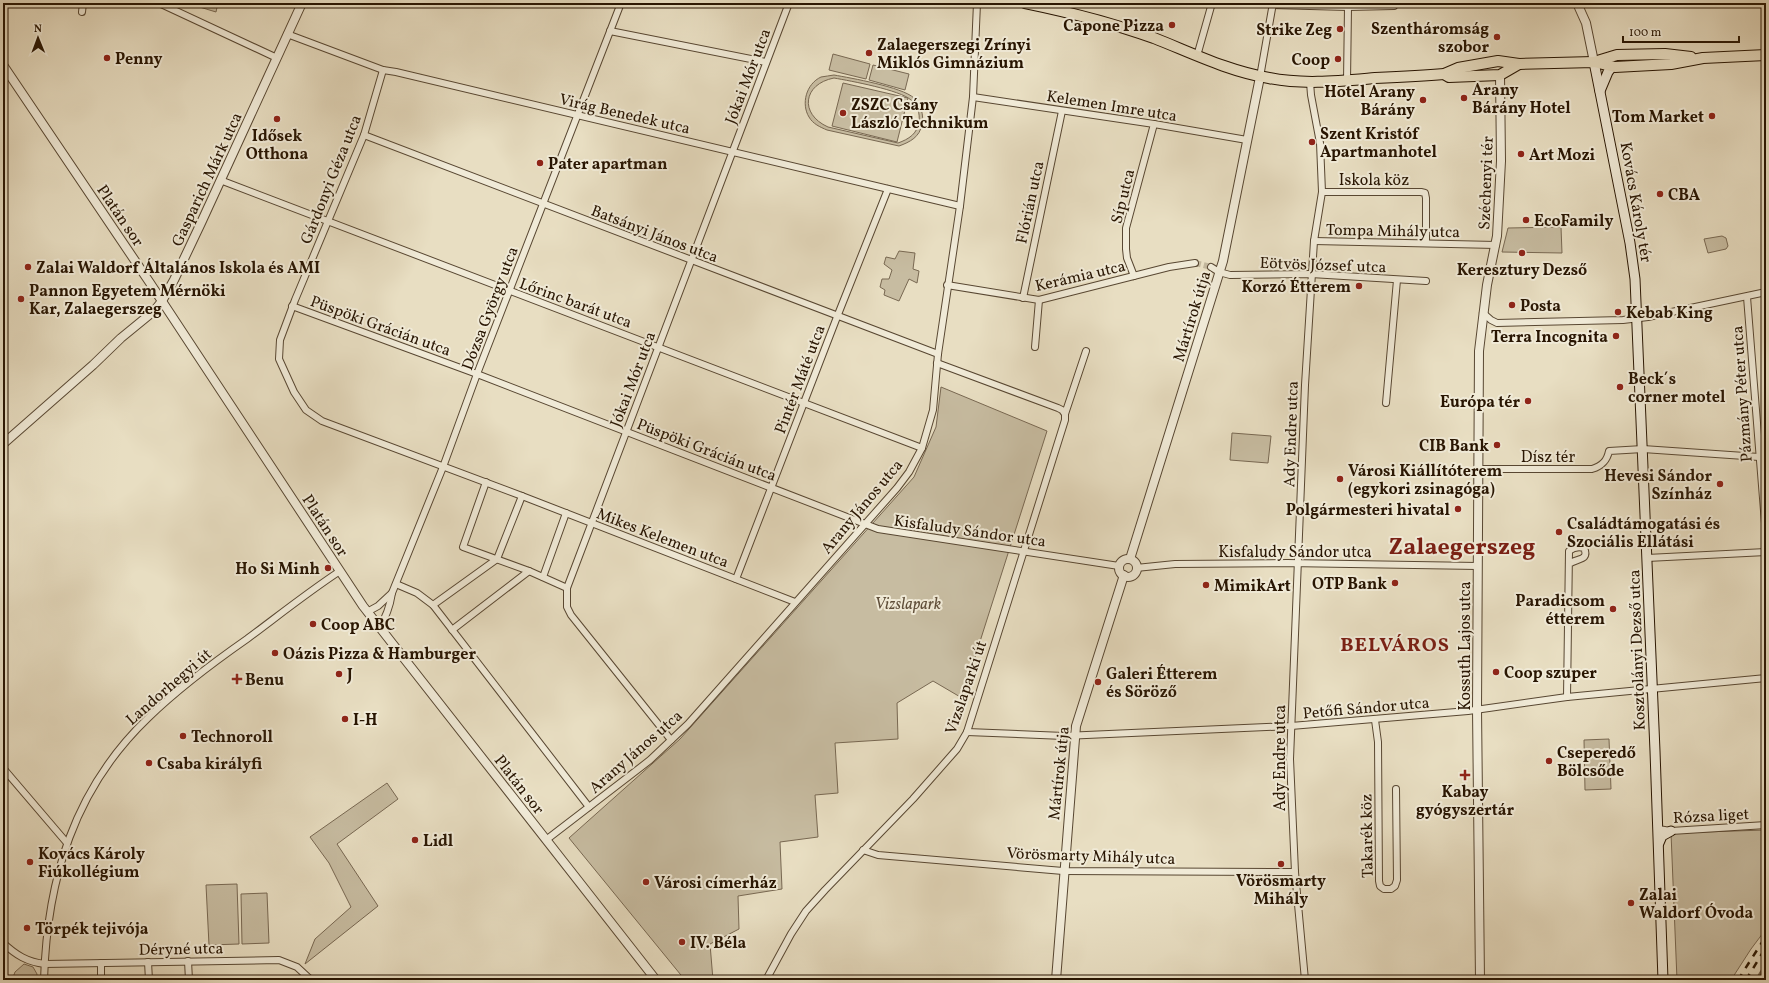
<svg xmlns="http://www.w3.org/2000/svg" width="1769" height="983" font-family="Vollkorn,serif">
<style>
.green{fill:#c7bca1;stroke:#786852;fill-rule:evenodd}
.lines{fill:none;stroke-linecap:round;stroke-linejoin:round}
.stream{stroke:#74654e;stroke-width:2.5}
.minor-tunnel{stroke:#c2b69c;stroke-width:6;stroke-dasharray:6 3;stroke-linecap:butt}
.minor-casing{stroke:#584732;stroke-width:8}
.tertiary-casing{stroke:#584732;stroke-width:10}
.secondary-casing{stroke:#281502;stroke-width:11}
.primary-casing{stroke:#281502;stroke-width:12}
.minor{stroke:#f0ead7;stroke-width:6}
.tertiary{stroke:#f0ead7;stroke-width:8}
.secondary{stroke:#f0ead7;stroke-width:9}
.primary{stroke:#e8dec2;stroke-width:10}
.rail{stroke:#281502;stroke-width:2.5;stroke-dasharray:7 7;stroke-linecap:butt}
.poi-dot{fill:#8f2418;stroke:#f0ead7;stroke-width:1.5}
.labels{text-anchor:middle;stroke-width:4;stroke-linejoin:round;paint-order:stroke}
.poi-label{font-size:16px;font-weight:bold;fill:#281502;stroke:#f0ead7;text-anchor:start}
.street-label{font-size:16px;fill:#281502;stroke:#f0ead7}
.park-label{font-size:16px;font-style:italic;fill:#604f3a;stroke:#f0ead7}
.district-label{font-size:20px;font-weight:bold;letter-spacing:1px;fill:#7a1f14;stroke:#f0ead7}
.town-label{font-size:24px;font-weight:bold;fill:#7a1f14;stroke:#f0ead7}
</style>
<rect width="100%" height="100%" fill="#e8dec2"/>
<filter id="stains"><feTurbulence type="fractalNoise" baseFrequency=".005" numOctaves="4"/><feColorMatrix values="0 0 0 0 .2 0 0 0 0 .09 0 0 0 0 .02 0 0 0 .5 -.17"/></filter>
<radialGradient id="worn" r=".72"><stop offset=".6" stop-color="#630" stop-opacity="0"/><stop offset="1" stop-color="#630" stop-opacity=".3"/></radialGradient>
<g class="green">
<polygon points="194,3 218,3 216,12 193,5"/>
<polygon points="833,54 870,64 866,79 829,70"/>
<polygon points="873,65 909,74 905,90 869,80"/>
<path d="M 834,75 C 851,78 902,87 914,98 C 921,105 924,115 922,124 C 920,137 910,142 899,146 L 827,130 C 820,127 813,124 809,117 C 801,104 806,84 821,77 C 825,76 830,76 834,75 ZM 834,78 C 851,81 900,90 911,100 C 918,105 920,114 919,122 C 917,134 909,139 898,143 L 828,127 C 799,114 803,84 834,78 Z"/>
<polygon points="843,83 908,98 897,142 832,126"/>
<polygon points="1561,227 1562,253 1502,252 1508,228"/>
<polygon points="1722,236 1726,238 1728,246 1726,249 1708,253 1704,239"/>
<polygon points="899,251 915,253 913,269 919,271 917,283 909,279 899,301 884,295 885,290 880,287 882,279 889,279 892,270 884,264 886,257 895,259"/>
<polygon points="941,387 1047,431 962,698 933,681 897,703 898,739 835,743 838,793 815,795 818,837 780,842 782,889 738,896 739,929 710,944 713,980 685,980 569,838 680,739 914,477 936,427"/>
<polygon points="1232,433 1271,436 1268,463 1230,460"/>
<polygon points="1609,739 1611,789 1585,790 1584,740"/>
<polygon points="387,783 398,799 337,844 378,906 305,964 315,939 351,907 329,863 310,837"/>
<polygon points="1766,830 1766,929 1751,949 1731,980 1677,980 1671,833"/>
<polygon points="237,884 239,944 209,945 206,885"/>
<polygon points="267,893 269,943 242,944 241,894"/>
<polygon points="24,964 33,967 37,974 37,980 12,980 15,972"/>
</g>
<g class="lines">
<polyline class="stream" points="1756,980 1766,964"/>
<polyline class="minor-tunnel" points="1195,263 1211,267"/>
<g class="minor-casing">
<g id="minor">
<polyline points="159,3 277,58"/>
<polyline points="1272,5 1348,7 1394,6"/>
<polyline points="82,12 83,3"/>
<polyline points="610,31 766,62"/>
<polyline points="287,34 383,70 396,72 960,206"/>
<polyline points="1197,56 1212,3"/>
<polyline points="383,70 364,135 295,300 280,340 279,359 294,392 306,410 322,421 522,496 795,602"/>
<polyline points="1260,77 1273,3"/>
<polyline points="1347,81 1348,7"/>
<polyline points="973,97 1154,124 1247,140"/>
<polyline points="364,135 938,354"/>
<polyline points="220,180 922,448"/>
<polyline points="1322,192 1421,192 1425,193 1426,198 1426,243"/>
<polyline points="1314,241 1496,245"/>
<polyline points="1211,267 1219,272 1230,275 1311,274 1426,281"/>
<polyline points="1134,276 1127,258 1126,249 1126,228 1154,124"/>
<polyline points="947,285 1039,300 1169,267 1195,263"/>
<polyline points="1747,297 1766,536"/>
<polyline points="1023,298 1062,111"/>
<polyline points="292,306 477,374 878,529 1119,566"/>
<polyline points="1483,313 1491,320 1497,323 1623,320 1648,317 1766,292"/>
<polyline points="1035,347 1039,300"/>
<polyline points="1386,403 1397,280"/>
<polyline points="1065,414 1086,351"/>
<path d="M 1478,469 L 1592,469 C 1602,466 1607,461 1609,451 L 1643,449 L 1759,457"/>
<polyline points="1647,558 1766,552"/>
<polyline points="1136,568 1175,564 1287,563 1478,566"/>
<polyline points="529,571 567,588"/>
<polyline points="543,577 566,513"/>
<polyline points="736,579 837,317 888,189"/>
<polyline points="396,584 417,593 433,605 589,807"/>
<polyline points="433,605 497,559 522,496"/>
<polyline points="367,612 378,606 392,593 443,467 477,374 621,3"/>
<path d="M 379,628 C 387,616 390,606 392,593"/>
<polyline points="452,630 529,571 463,547 486,482"/>
<path d="M 1567,697 L 1569,551 C 1574,547 1578,546 1584,548 C 1590,561 1576,558 1569,564"/>
<polyline points="1375,720 1378,742 1379,881 1380,886 1384,889 1391,889 1395,886 1397,880 1396,789"/>
<polyline points="967,732 1064,736 1291,726 1468,711 1567,697 1766,678"/>
<polyline points="671,740 571,615 567,607 567,588 789,3"/>
<polyline points="3,768 67,843"/>
<polyline points="1658,829 1671,831 1766,825"/>
<polyline points="546,840 650,760 688,724 897,488 909,472 922,448 933,410 938,354 960,206 973,97 977,3"/>
<polyline points="863,850 878,855 1063,871 1295,872"/>
<path d="M 3,943 C 16,955 27,962 45,964 L 279,960 L 297,967 L 311,980"/>
<polyline points="188,961 189,980"/>
<polyline points="148,962 149,980"/>
<polyline points="101,963 101,980"/>
<path d="M 44,980 C 47,879 74,789 148,718 C 177,690 214,662 247,639 C 278,616 308,592 340,571"/>
<polyline points="766,980 791,934 806,911 825,890 913,799 957,749 967,732 1065,420 1065,414 1062,410 1058,408 937,363"/>
<polyline points="1305,980 1295,872 1290,759 1305,385 1314,241 1322,192 1320,143 1311,95 1310,82"/>
</g>
</g>
<g class="tertiary-casing">
<g id="tertiary">
<polyline points="1577,3 1586,23 1594,62"/>
<polyline points="3,65 150,283 363,606 656,980"/>
<polyline points="3,444 93,365 121,338 154,311 162,301 174,280 201,223 302,3"/>
<polyline points="1130,559 1223,261 1260,77"/>
<circle cx="1128" cy="568" r="9"/>
<polyline points="1056,980 1076,726 1124,575"/>
<polyline points="1480,980 1477,709 1479,351 1487,285 1497,236 1501,161 1500,75"/>
</g>
</g>
<g class="secondary-casing">
<g id="secondary">
<polyline points="1594,62 1630,243 1635,279 1655,751 1663,980"/>
<polyline points="1600,91 1608,72 1612,67"/>
<polyline points="1659,843 1662,836 1671,831"/>
</g>
</g>
<g class="primary-casing">
<g id="primary">
<path d="M 1025,3 C 1069,12 1112,23 1154,38 C 1192,53 1228,71 1269,78 C 1303,85 1340,81 1375,78 C 1398,77 1421,76 1444,74 L 1458,68 L 1498,61 L 1519,64 L 1594,62 L 1615,67 L 1671,64 L 1703,58 L 1766,55"/>
<polyline points="1594,62 1617,55 1665,54 1691,57"/>
<polyline points="1444,74 1449,77 1500,75 1519,64"/>
</g>
</g>
<use href="#minor" class="minor"/>
<use href="#tertiary" class="tertiary"/>
<use href="#secondary" class="secondary"/>
<use href="#primary" class="primary"/>
<g class="rail">
<polyline points="1738,980 1766,936"/>
<polyline points="1746,980 1766,947"/>
</g>
</g>
<g class="poi-dot">
<circle cx="1172" cy="25" r="4"/>
<circle cx="1340" cy="29" r="4"/>
<circle cx="1497" cy="37" r="4"/>
<circle cx="869" cy="53" r="4"/>
<circle cx="107" cy="58" r="4"/>
<circle cx="1338" cy="59" r="4"/>
<circle cx="1464" cy="98" r="4"/>
<circle cx="1423" cy="100" r="4"/>
<circle cx="843" cy="113" r="4"/>
<circle cx="1712" cy="116" r="4"/>
<circle cx="277" cy="119" r="4"/>
<circle cx="1312" cy="142" r="4"/>
<circle cx="1521" cy="154" r="4"/>
<circle cx="540" cy="163" r="4"/>
<circle cx="1660" cy="194" r="4"/>
<circle cx="1526" cy="220" r="4"/>
<circle cx="1522" cy="253" r="4"/>
<circle cx="28" cy="267" r="4"/>
<circle cx="1359" cy="286" r="4"/>
<circle cx="21" cy="299" r="4"/>
<circle cx="1512" cy="305" r="4"/>
<circle cx="1618" cy="312" r="4"/>
<circle cx="1616" cy="336" r="4"/>
<circle cx="1620" cy="387" r="4"/>
<circle cx="1528" cy="401" r="4"/>
<circle cx="1497" cy="445" r="4"/>
<circle cx="1340" cy="479" r="4"/>
<circle cx="1720" cy="484" r="4"/>
<circle cx="1458" cy="509" r="4"/>
<circle cx="1559" cy="532" r="4"/>
<circle cx="328" cy="568" r="4"/>
<circle cx="1395" cy="583" r="4"/>
<circle cx="1206" cy="585" r="4"/>
<circle cx="1613" cy="609" r="4"/>
<circle cx="313" cy="624" r="4"/>
<circle cx="275" cy="653" r="4"/>
<circle cx="1496" cy="672" r="4"/>
<circle cx="339" cy="674" r="4"/>
<path d="M235 673h4v4h4v4h-4v4h-4v-4h-4v-4h4z"/>
<circle cx="1098" cy="682" r="4"/>
<circle cx="345" cy="719" r="4"/>
<circle cx="183" cy="736" r="4"/>
<circle cx="1549" cy="761" r="4"/>
<circle cx="149" cy="763" r="4"/>
<path d="M1463 769h4v4h4v4h-4v4h-4v-4h-4v-4h4z"/>
<circle cx="415" cy="840" r="4"/>
<circle cx="30" cy="862" r="4"/>
<circle cx="1281" cy="864" r="4"/>
<circle cx="646" cy="882" r="4"/>
<circle cx="1631" cy="903" r="4"/>
<circle cx="27" cy="928" r="4"/>
<circle cx="682" cy="942" r="4"/>
</g>
<g class="labels">
<g class="poi-label">
<text x="1164" y="31" text-anchor="end">Capone Pizza</text>
<text x="1489" y="34" text-anchor="end">Szentháromság<tspan x="1489" dy="18">szobor</tspan></text>
<text x="1332" y="35" text-anchor="end">Strike Zeg</text>
<text x="877" y="50">Zalaegerszegi Zrínyi<tspan x="877" dy="18">Miklós Gimnázium</tspan></text>
<text x="115" y="64">Penny</text>
<text x="1330" y="65" text-anchor="end">Coop</text>
<text x="1472" y="95">Arany<tspan x="1472" dy="18">Bárány Hotel</tspan></text>
<text x="1415" y="97" text-anchor="end">Hotel Arany<tspan x="1415" dy="18">Bárány</tspan></text>
<text x="851" y="110">ZSZC Csány<tspan x="851" dy="18">László Technikum</tspan></text>
<text x="1704" y="122" text-anchor="end">Tom Market</text>
<text x="1320" y="139">Szent Kristóf<tspan x="1320" dy="18">Apartmanhotel</tspan></text>
<text x="277" y="141" text-anchor="middle">Idősek<tspan x="277" dy="18">Otthona</tspan></text>
<text x="1529" y="160">Art Mozi</text>
<text x="548" y="169">Pater apartman</text>
<text x="1668" y="200">CBA</text>
<text x="1534" y="226">EcoFamily</text>
<text x="36" y="273">Zalai Waldorf Általános Iskola és AMI</text>
<text x="1522" y="275" text-anchor="middle">Keresztury Dezső</text>
<text x="1351" y="292" text-anchor="end">Korzó Étterem</text>
<text x="29" y="296">Pannon Egyetem Mérnöki<tspan x="29" dy="18">Kar, Zalaegerszeg</tspan></text>
<text x="1520" y="311">Posta</text>
<text x="1626" y="318">Kebab King</text>
<text x="1608" y="342" text-anchor="end">Terra Incognita</text>
<text x="1628" y="384">Beck´s<tspan x="1628" dy="18">corner motel</tspan></text>
<text x="1520" y="407" text-anchor="end">Európa tér</text>
<text x="1489" y="451" text-anchor="end">CIB Bank</text>
<text x="1348" y="476">Városi Kiállítóterem<tspan x="1348" dy="18">(egykori zsinagóga)</tspan></text>
<text x="1712" y="481" text-anchor="end">Hevesi Sándor<tspan x="1712" dy="18">Színház</tspan></text>
<text x="1450" y="515" text-anchor="end">Polgármesteri hivatal</text>
<text x="1567" y="529">Családtámogatási és<tspan x="1567" dy="18">Szociális Ellátási</tspan></text>
<text x="320" y="574" text-anchor="end">Ho Si Minh</text>
<text x="1387" y="589" text-anchor="end">OTP Bank</text>
<text x="1214" y="591">MimikArt</text>
<text x="1605" y="606" text-anchor="end">Paradicsom<tspan x="1605" dy="18">étterem</tspan></text>
<text x="321" y="630">Coop ABC</text>
<text x="283" y="659">Oázis Pizza &amp; Hamburger</text>
<text x="1504" y="678">Coop szuper</text>
<text x="1106" y="679">Galeri Étterem<tspan x="1106" dy="18">és Söröző</tspan></text>
<text x="347" y="680">J</text>
<text x="245" y="685">Benu</text>
<text x="353" y="725">I-H</text>
<text x="191" y="742">Technoroll</text>
<text x="1557" y="758">Cseperedő<tspan x="1557" dy="18">Bölcsőde</tspan></text>
<text x="157" y="769">Csaba királyfi</text>
<text x="1465" y="797" text-anchor="middle">Kabay<tspan x="1465" dy="18">gyógyszertár</tspan></text>
<text x="423" y="846">Lidl</text>
<text x="38" y="859">Kovács Károly<tspan x="38" dy="18">Fiúkollégium</tspan></text>
<text x="1281" y="886" text-anchor="middle">Vörösmarty<tspan x="1281" dy="18">Mihály</tspan></text>
<text x="654" y="888">Városi címerház</text>
<text x="1639" y="900">Zalai<tspan x="1639" dy="18">Waldorf Óvoda</tspan></text>
<text x="35" y="934">Törpék tejivója</text>
<text x="690" y="948">IV. Béla</text>
</g>
<g class="street-label">
<text transform="translate(747 76) rotate(-69)" y="6">Jókai Mór utca</text>
<text transform="translate(1112 105) rotate(9)" y="6">Kelemen Imre utca</text>
<text transform="translate(625 113) rotate(13)" y="6">Virág Benedek utca</text>
<text transform="translate(206 179) rotate(-65)" y="6">Gasparich Márk utca</text>
<text transform="translate(330 179) rotate(-68)" y="6">Gárdonyi Géza utca</text>
<text x="1374" y="185">Iskola köz</text>
<text transform="translate(1485 183) rotate(-88)" y="6">Széchenyi tér</text>
<text transform="translate(1122 196) rotate(-76)" y="6">Síp utca</text>
<text transform="translate(1029 202) rotate(-78)" y="6">Flórián utca</text>
<text transform="translate(1637 202) rotate(80)" y="6">Kovács Károly tér</text>
<text transform="translate(121 215) rotate(56)" y="6">Platán sor</text>
<text transform="translate(1393 230) rotate(1)" y="6">Tompa Mihály utca</text>
<text transform="translate(655 233) rotate(21)" y="6">Batsányi János utca</text>
<text transform="translate(1323 264) rotate(2)" y="6">Eötvös József utca</text>
<text transform="translate(1080 275) rotate(-13)" y="6">Kerámia utca</text>
<text transform="translate(576 302) rotate(20)" y="6">Lőrinc barát utca</text>
<text transform="translate(489 308) rotate(-69)" y="6">Dózsa György utca</text>
<text transform="translate(1191 316) rotate(-73)" y="6">Mártírok útja</text>
<text transform="translate(381 325) rotate(20)" y="6">Püspöki Grácián utca</text>
<text transform="translate(632 379) rotate(-69)" y="6">Jókai Mór utca</text>
<text transform="translate(799 379) rotate(-69)" y="6">Pintér Máté utca</text>
<text transform="translate(1741 394) rotate(-94)" y="6">Pázmány Péter utca</text>
<text transform="translate(1290 434) rotate(-88)" y="6">Ady Endre utca</text>
<text transform="translate(707 449) rotate(21)" y="6">Püspöki Grácián utca</text>
<text x="1548" y="462">Dísz tér</text>
<text transform="translate(861 506) rotate(-50)" y="6">Arany János utca</text>
<text transform="translate(326 525) rotate(57)" y="6">Platán sor</text>
<text transform="translate(970 530) rotate(8)" y="6">Kisfaludy Sándor utca</text>
<text transform="translate(663 537) rotate(21)" y="6">Mikes Kelemen utca</text>
<text x="1295" y="557">Kisfaludy Sándor utca</text>
<text transform="translate(1464 646) rotate(-90)" y="6">Kossuth Lajos utca</text>
<text transform="translate(1636 650) rotate(-92)" y="6">Kosztolányi Dezső utca</text>
<text transform="translate(168 686) rotate(-41)" y="6">Landorhegyi út</text>
<text transform="translate(965 687) rotate(-71)" y="6">Vizslaparki út</text>
<text transform="translate(1366 707) rotate(-5)" y="6">Petőfi Sándor utca</text>
<text transform="translate(635 751) rotate(-41)" y="6">Arany János utca</text>
<text transform="translate(1279 758) rotate(-90)" y="6">Ady Endre utca</text>
<text transform="translate(1058 773) rotate(-84)" y="6">Mártírok útja</text>
<text transform="translate(520 784) rotate(52)" y="6">Platán sor</text>
<text transform="translate(1711 815) rotate(-3)" y="6">Rózsa liget</text>
<text transform="translate(1366 836) rotate(-91)" y="6">Takarék köz</text>
<text transform="translate(1091 855) rotate(2)" y="6">Vörösmarty Mihály utca</text>
<text transform="translate(181 948) rotate(-1)" y="6">Déryné utca</text>
</g>
<g class="park-label">
<text x="908" y="609">Vizslapark</text>
</g>
<g class="district-label">
<text x="1395" y="651">BELVÁROS</text>
</g>
<g class="town-label">
<text x="1462" y="554">Zalaegerszeg</text>
</g>
</g>
<rect width="1769" height="983" fill="none" stroke="#e8dec2" stroke-width="16"/>
<rect x="4" y="4" width="1761" height="975" fill="none" stroke="#281502" stroke-width="2"/>
<rect x="8" y="8" width="1753" height="967" fill="none" stroke="#281502"/>
<g transform="translate(38 38) rotate(359)" stroke="#f0ead7" stroke-width="3" paint-order="stroke">
<path d="M0-3L7 15L0 10L-7 15Z" fill="#281502"/>
<text y="-6" font-size="11" font-weight="bold" text-anchor="middle" fill="#281502">N</text>
</g>
<path d="M1623 36v6h116v-6" fill="none" stroke="#281502" stroke-width="2"/>
<text x="1629" y="36" font-size="12" fill="#281502" stroke="#f0ead7" stroke-width="3" paint-order="stroke">100 m</text>
<rect width="100%" height="100%" filter="url(#stains)"/>
<rect width="100%" height="100%" fill="url(#worn)"/>
</svg>
